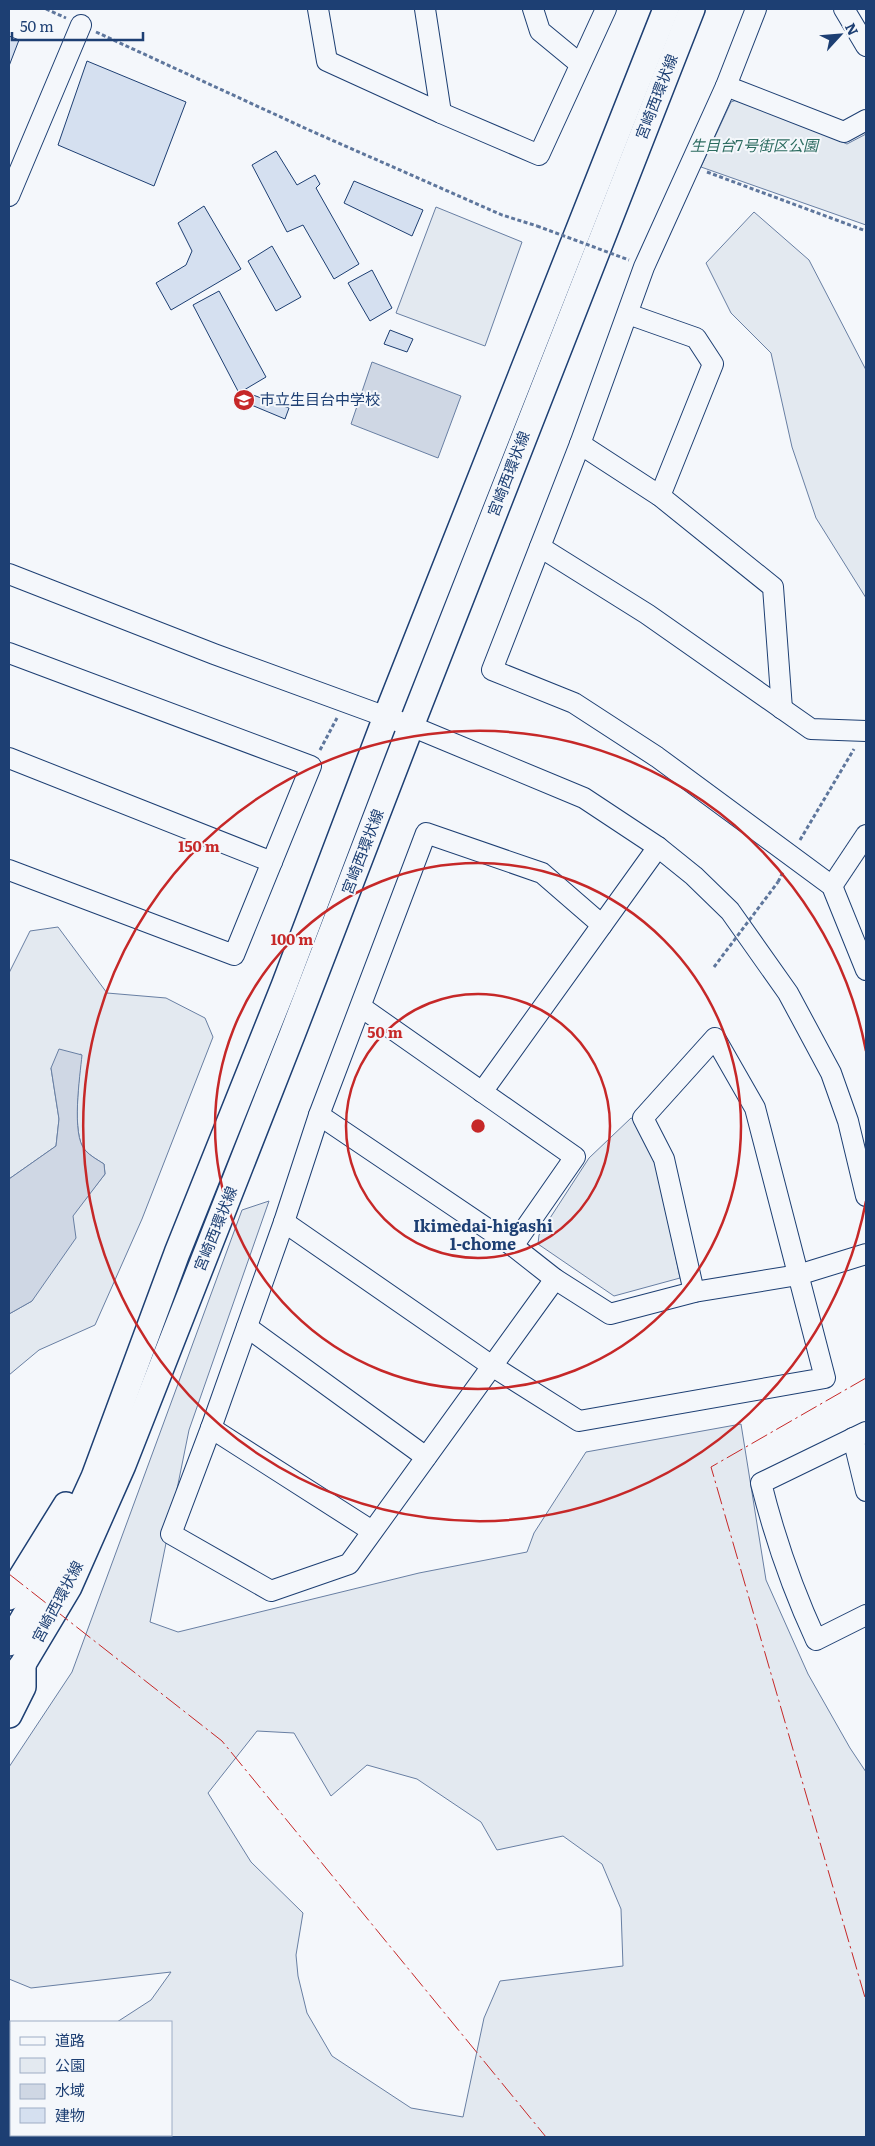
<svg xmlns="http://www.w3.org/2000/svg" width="875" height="2146" font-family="Literata,'Noto Sans JP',serif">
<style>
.green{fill:#e3e9f0;stroke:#687fa3;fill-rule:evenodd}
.water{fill:#cfd7e4;stroke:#687fa3}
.building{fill:#d5e0f0;stroke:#1d3f73}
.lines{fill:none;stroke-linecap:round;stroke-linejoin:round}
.minor-casing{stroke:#1d3f73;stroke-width:22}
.major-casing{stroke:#1d3f73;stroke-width:28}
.path{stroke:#5e769c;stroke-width:3;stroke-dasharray:4 2.5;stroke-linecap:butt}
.minor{stroke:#f4f7fb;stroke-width:20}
.major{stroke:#f4f7fb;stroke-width:25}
.path-bridge{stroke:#5e769c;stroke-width:3;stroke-dasharray:4 2.5;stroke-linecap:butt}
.power{stroke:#c62828;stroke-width:1;stroke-dasharray:18 4 2.5 4;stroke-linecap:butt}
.ring{fill:none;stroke:#c62828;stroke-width:2.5}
.labels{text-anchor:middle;stroke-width:4;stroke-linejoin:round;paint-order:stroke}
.street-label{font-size:15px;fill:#1d3f73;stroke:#f4f7fb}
.park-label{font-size:15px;font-style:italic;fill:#2c6c60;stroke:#f4f7fb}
.poi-label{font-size:15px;fill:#1d3f73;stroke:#f4f7fb;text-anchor:start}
.neighbourhood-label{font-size:16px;font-weight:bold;fill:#1d3f73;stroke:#f4f7fb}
.centre{fill:#c62828;stroke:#f4f7fb;stroke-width:2.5}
.ring-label{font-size:15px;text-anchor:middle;font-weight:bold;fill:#c62828;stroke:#f4f7fb;stroke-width:4;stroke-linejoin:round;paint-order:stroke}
</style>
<rect width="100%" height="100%" fill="#f4f7fb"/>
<g class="green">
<polygon points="739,99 847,144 866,134 866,225 701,167 731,102"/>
<polygon points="436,207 522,242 485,346 396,313"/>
<polygon points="754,212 809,260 866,370 866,598 816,518 792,447 771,353 731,313 706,263"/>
<path d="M 58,927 L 107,993 L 166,998 L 205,1018 L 213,1037 L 142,1219 L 95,1325 L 39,1350 L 9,1375 L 9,1314 L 32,1301 L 72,1216 L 105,1174 L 104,1164 C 98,1160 90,1156 85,1150 C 71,1135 80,1075 81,1054 L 51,1068 L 59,1119 L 56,1146 L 9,1179 L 9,973 L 30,931 Z"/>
<polygon points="631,1118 636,1121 657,1161 680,1278 614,1296 538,1244 539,1235 589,1158"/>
<path d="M 269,1201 L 189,1430 L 150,1622 L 178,1632 L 419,1573 L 527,1552 L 534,1533 L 586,1452 L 741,1424 L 766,1580 L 808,1674 L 850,1748 L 866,1772 L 866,2137 L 9,2137 L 9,2084 L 11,2083 L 11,2135 L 171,2135 L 171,2022 L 117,2022 L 151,2000 L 171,1972 L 31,1988 L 9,1979 L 9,1767 L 72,1672 L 242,1210 ZM 257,1731 L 294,1733 L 331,1796 L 367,1765 L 417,1779 L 481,1822 L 497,1850 L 563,1836 L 602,1864 L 621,1909 L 623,1966 L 500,1981 L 484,2018 L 463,2117 L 411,2108 L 332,2056 L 307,2013 L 298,1976 L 296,1955 L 303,1913 L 251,1862 L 208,1793 Z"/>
</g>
<g class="water">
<polygon points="372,362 461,396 438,458 351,424"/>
<path d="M 59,1049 L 82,1055 C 80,1076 71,1135 85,1150 C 90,1156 98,1160 104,1164 L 105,1174 L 73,1216 L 76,1238 L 32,1301 L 9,1314 L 9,1179 L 56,1146 L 59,1119 L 51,1068 Z"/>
</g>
<g class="building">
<polygon points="9,36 19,40 9,66"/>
<polygon points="87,61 186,102 154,186 58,145"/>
<polygon points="276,151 297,185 315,175 320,184 316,188 359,264 334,279 303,225 287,232 252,165"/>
<polygon points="354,181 423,210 412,236 344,203"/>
<polygon points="204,206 241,269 171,310 156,283 186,265 192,251 178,223"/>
<polygon points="272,246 301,297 276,311 248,261"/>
<polygon points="372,270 392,308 370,321 348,283"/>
<polygon points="219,291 266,377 239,393 193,305"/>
<polygon points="390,330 413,339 407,352 384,344"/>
<polygon points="253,395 289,408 285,419 249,404"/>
</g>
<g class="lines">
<g class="minor-casing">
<g id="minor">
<polyline points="318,9 327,61 441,113 539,155 606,9"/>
<polyline points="425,9 441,113"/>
<polyline points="533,9 540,31 580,64"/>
<polyline points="756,9 726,86 644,267 580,444 492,670 574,703 657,757 832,886 866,970"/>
<polyline points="844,9 866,46"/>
<polyline points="726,86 844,132 866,120"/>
<polyline points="9,196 81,25"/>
<polyline points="628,314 696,338 713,364 660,496"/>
<polyline points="580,444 660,496 773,587 782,709"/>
<polyline points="540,547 647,614 811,729 866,731"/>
<polyline points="9,574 214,654 411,726 584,798 658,847 694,876 730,911 788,993 831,1073 848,1121 866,1196"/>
<polyline points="9,653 311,766 234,955 9,870"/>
<polyline points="9,758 272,862"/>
<polyline points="832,886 866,835"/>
<polyline points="361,1007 575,1157 513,1246"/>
<polyline points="482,1092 658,847"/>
<polyline points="319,1115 513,1246 555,1279 610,1314 694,1292 798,1275 866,1254"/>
<polyline points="284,1222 492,1366 579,1421 825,1378 755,1108 715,1038 643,1118 664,1159 694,1292"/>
<polyline points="555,1279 349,1564 271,1591 171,1534 211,1428 284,1222 319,1115 426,833 542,873 602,925"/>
<polyline points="247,1327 426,1457"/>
<polyline points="211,1428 372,1531"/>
<path d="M 866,1432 L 761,1483 C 775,1539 792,1588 816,1640 L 866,1615"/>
<polyline points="853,1438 866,1491"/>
</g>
</g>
<g class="major-casing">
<g id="major">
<polyline points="9,1597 66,1505"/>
<polyline points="9,1643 51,1571 94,1477 177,1253 284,986 386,717 666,9"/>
<polyline points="9,1683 23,1664 69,1587 123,1465 292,1035 411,726 692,9"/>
<polyline points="9,1715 23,1687 23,1666"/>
</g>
</g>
<g class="path">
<polyline points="46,9 66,18"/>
<polyline points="96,32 309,130 502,215 537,226"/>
<polyline points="707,172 866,231"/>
<polyline points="320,750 337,718"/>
<polyline points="800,840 854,749"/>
<polyline points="778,882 783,872"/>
</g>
<use href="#minor" class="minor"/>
<use href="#major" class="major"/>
<g class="path-bridge">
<polyline points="537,226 629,260"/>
<polyline points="714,967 778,882"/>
</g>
<g class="power">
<polyline points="866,1378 711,1467 866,2001"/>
<polyline points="9,1574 222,1741 546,2137"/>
</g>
</g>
<g class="ring">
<circle cx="478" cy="1126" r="132"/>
<circle cx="478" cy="1126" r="263"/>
<path d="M866 1201A395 395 0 1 1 866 1051"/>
</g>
<defs>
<g id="school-disc" transform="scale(1.125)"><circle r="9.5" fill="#c62828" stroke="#f4f7fb"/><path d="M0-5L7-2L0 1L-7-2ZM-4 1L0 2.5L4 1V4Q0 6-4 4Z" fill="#fff"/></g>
</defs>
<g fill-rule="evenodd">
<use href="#school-disc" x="244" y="400"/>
</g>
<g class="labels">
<g class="street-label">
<text transform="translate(657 97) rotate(-69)" y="5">宮崎西環状線</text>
<text transform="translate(509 474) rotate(-69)" y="5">宮崎西環状線</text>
<text transform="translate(363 852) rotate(-69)" y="5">宮崎西環状線</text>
<text transform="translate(216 1229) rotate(-68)" y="5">宮崎西環状線</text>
<text transform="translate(58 1602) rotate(-62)" y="5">宮崎西環状線</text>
</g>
<g class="park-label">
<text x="754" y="151">生目台7号街区公園</text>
</g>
<g class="poi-label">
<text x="260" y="405">市立生目台中学校</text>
</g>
<g class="neighbourhood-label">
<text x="483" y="1232">Ikimedai-higashi<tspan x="483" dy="18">1-chome</tspan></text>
</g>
</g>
<circle cx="478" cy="1126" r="8" class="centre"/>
<g class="ring-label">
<text x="199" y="852">150 m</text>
<text x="292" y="945">100 m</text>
<text x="385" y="1038">50 m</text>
</g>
<rect width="875" height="2146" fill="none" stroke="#1d3f73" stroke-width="20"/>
<rect x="10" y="2021" width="162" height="115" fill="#f4f7fb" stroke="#9eadc5"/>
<rect x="20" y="2037" width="25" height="8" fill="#f4f7fb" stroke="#9eadc5"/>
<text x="55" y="2046" font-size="15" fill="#1d3f73">道路</text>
<rect x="20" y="2058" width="25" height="15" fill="#e3e9f0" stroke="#9eadc5"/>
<text x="55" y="2071" font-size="15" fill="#1d3f73">公園</text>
<rect x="20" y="2084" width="25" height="15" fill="#cfd7e4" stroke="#9eadc5"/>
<text x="55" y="2096" font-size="15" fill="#1d3f73">水域</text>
<rect x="20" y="2108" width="25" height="15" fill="#d5e0f0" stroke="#9eadc5"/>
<text x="55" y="2121" font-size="15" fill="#1d3f73">建物</text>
<g transform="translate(840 35) rotate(64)" stroke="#f4f7fb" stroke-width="4" paint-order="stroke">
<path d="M0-4L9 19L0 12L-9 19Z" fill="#1d3f73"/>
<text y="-8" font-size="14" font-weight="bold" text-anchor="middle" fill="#1d3f73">N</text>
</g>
<path d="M12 32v8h131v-8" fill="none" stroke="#1d3f73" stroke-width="2.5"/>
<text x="20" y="32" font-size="15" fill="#1d3f73" stroke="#f4f7fb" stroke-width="4" paint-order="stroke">50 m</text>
</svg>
